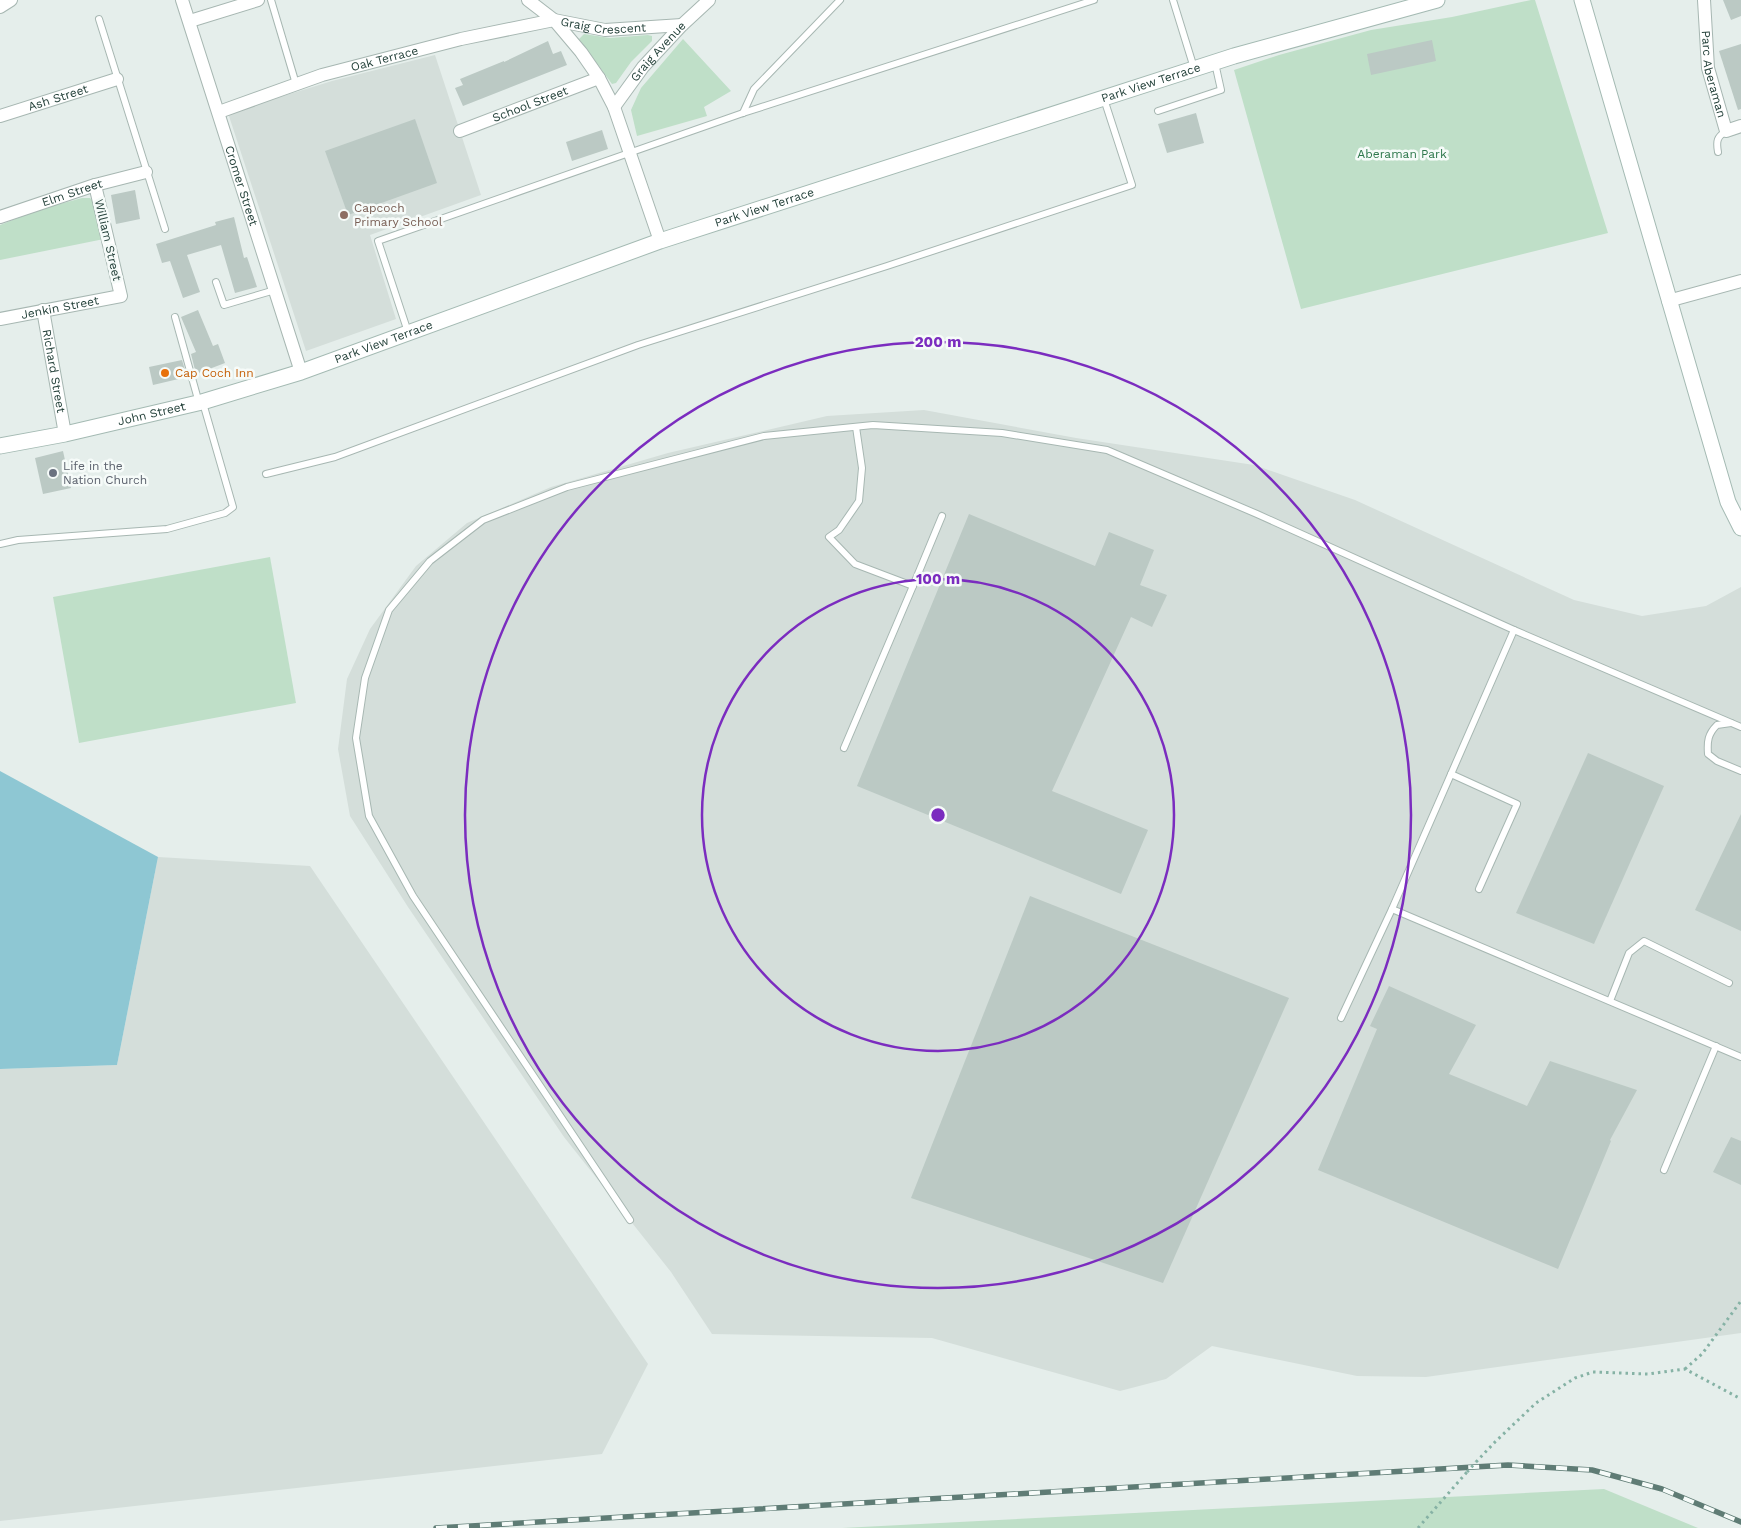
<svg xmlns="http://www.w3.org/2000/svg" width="1741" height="1528" font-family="'Work Sans',sans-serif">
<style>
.built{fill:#d4deda}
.green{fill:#bfdfc8}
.water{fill:#8ec7d3}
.building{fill:#bbc9c4}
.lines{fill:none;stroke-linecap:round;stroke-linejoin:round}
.lane-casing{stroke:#a7b7b2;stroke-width:8}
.street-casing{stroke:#a7b7b2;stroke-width:14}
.secondary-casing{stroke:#a4bab3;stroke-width:17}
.path{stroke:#86b2a5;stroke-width:3;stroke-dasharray:2.5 4;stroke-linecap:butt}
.lane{stroke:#fff;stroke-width:6}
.street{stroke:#fff;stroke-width:12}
.secondary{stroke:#fff;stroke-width:15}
.rail-casing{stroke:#5f7c75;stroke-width:5.5}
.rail{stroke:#f6fbf9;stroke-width:4;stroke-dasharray:11;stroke-linecap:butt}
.path-bridge{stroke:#86b2a5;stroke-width:3;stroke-dasharray:2.5 4;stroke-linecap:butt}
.ring{fill:none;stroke:#7b2cbf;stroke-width:2.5}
.education-dot{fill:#8d6e63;stroke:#f6fbf9;stroke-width:2}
.food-dot{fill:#e8710a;stroke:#f6fbf9;stroke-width:2}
.worship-dot{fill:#6b7280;stroke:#f6fbf9;stroke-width:2}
.labels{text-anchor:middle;stroke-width:5;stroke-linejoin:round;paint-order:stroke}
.street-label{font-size:12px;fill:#24413a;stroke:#f6fbf9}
.park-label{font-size:12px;fill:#2e784c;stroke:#f6fbf9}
.education-label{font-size:12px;fill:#785e54;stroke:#f6fbf9;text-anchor:start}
.food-label{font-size:12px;fill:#c56008;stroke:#f6fbf9;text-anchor:start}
.worship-label{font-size:12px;fill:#5b616d;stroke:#f6fbf9;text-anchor:start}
.centre{fill:#7b2cbf;stroke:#f6fbf9;stroke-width:2.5}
.ring-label{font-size:15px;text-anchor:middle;font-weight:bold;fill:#7b2cbf;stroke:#f6fbf9;stroke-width:5;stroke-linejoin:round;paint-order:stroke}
</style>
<rect width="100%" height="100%" fill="#e5eeeb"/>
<g class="built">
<polygon points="435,55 481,195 370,235 396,319 306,351 228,113 332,81"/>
<polygon points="924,410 1076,438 1254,465 1355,500 1574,600 1642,616 1706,606 1741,587 1741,1333 1426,1377 1357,1376 1212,1346 1166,1379 1120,1391 932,1338 712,1334 671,1272 564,1137 408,907 350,816 338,749 347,679 370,629 416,566 467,523 551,487 668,453 827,416"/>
<polygon points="158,857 310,866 648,1364 602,1454 0,1521 0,1069 117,1065"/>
</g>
<g class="green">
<polygon points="1531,0 1535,0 1608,233 1301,309 1234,70 1279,55 1371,30 1452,17"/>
<polygon points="584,34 610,38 648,35 652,36 652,41 631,62 616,83 612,84 579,39"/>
<polygon points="683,39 731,91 704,107 707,116 637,136 631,110 641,88"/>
<polygon points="82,198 90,198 94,202 104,239 0,260 0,225 38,210"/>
<polygon points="270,557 296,703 79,743 53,597"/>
<polygon points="1604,1489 1698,1528 842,1528"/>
</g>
<polygon class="water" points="0,771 158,857 117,1065 0,1069"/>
<g class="building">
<polygon points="1723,0 1741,0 1741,16 1731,20"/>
<polygon points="1432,40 1436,61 1371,75 1367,54"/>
<polygon points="548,41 553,54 561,51 567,65 463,106 455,88 463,85 460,79 504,61 504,62"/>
<polygon points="1741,44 1741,109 1738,110 1719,51"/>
<polygon points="1196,113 1204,143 1167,153 1158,124"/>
<polygon points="415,119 437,183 348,215 325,151"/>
<polygon points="602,130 608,149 572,161 566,142"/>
<polygon points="135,190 140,219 116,224 111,195"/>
<polygon points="234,217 244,258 247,257 257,287 235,293 221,245 187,255 200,292 183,298 170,261 162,263 156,244 216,225 215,222"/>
<polygon points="198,310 213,346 218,344 225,363 196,374 191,354 196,352 181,317"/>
<polygon points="182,360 187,377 153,385 149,367"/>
<polygon points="63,451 71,488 43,494 35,458"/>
<polygon points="969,514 1095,566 1109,532 1154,550 1140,585 1167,595 1152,627 1131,617 1052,791 1148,830 1121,894 857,786"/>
<polygon points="1588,753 1664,786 1594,944 1516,913"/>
<polygon points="1741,814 1741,931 1695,910"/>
<polygon points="1030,896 1289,998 1163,1283 911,1198"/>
<polygon points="1389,986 1476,1025 1449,1074 1527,1106 1550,1061 1637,1090 1610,1140 1611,1141 1558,1269 1318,1170 1377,1029 1370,1026"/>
<polygon points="1731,1137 1741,1141 1741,1185 1713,1172"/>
</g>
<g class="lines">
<g class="lane-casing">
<g id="lane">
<polyline points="271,0 296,84"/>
<polyline points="1173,0 1194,68"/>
<polyline points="99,19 165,229"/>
<polyline points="1158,111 1221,90 1215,63"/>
<polyline points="743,113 754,89 840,0"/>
<path d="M 1718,152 C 1716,141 1717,137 1726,131"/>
<polyline points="216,282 224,305 275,290"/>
<polyline points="175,317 199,403"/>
<polyline points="408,332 378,241 743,113 1094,0"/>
<polyline points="266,474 335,457 638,345 887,266 1132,185 1104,99"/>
<polyline points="0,544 18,540 167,529 225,513 233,507 203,403"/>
<polyline points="913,586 942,516"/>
<path d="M 1731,723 L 1717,725 C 1708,734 1707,741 1708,754 L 1717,761 L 1741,771"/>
<polyline points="844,748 913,586 855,564 829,537 839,530 859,501 862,468 856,427"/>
<polyline points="1451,774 1517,804 1479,889"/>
<polyline points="1392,909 1741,1057"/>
<polyline points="1610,1001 1629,953 1644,941 1729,983"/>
<polyline points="1341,1018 1392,909 1514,630"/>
<polyline points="1664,1170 1716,1046"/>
<polyline points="630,1220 413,896 369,816 356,738 365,678 389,610 430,561 483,520 567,487 764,436 873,425 1002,433 1107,450 1257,514 1514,630 1741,727"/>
</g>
</g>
<g class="street-casing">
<g id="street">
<path id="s1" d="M 182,0 L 301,372"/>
<polyline points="528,0 554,20 581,52 599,78 614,107 660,241"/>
<path id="s2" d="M 1704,0 L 1708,68 L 1726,131 L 1741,126"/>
<polyline points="0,7 11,0"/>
<polyline points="190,21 258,0"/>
<path id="s3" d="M 614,107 L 643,67 L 682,25 L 709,0"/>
<path id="s4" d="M 219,112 L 322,75 L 461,39 L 554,20 L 605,30 L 682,25"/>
<path id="s5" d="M 0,116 L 117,79"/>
<path id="s6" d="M 460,131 L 599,78"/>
<path id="s7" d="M 0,217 L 95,185 L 146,172"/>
<polyline points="1668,301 1741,281"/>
<path id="s8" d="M 43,310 L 65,434"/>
<path id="s9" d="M 0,319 L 121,296 L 95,185"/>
</g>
</g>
<g class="secondary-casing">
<g id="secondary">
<polyline points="1582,0 1728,502 1741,528"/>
<path id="s10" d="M 0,446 L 65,434 L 202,402 L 301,372 L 660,241 L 1234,56 L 1437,0"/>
</g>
</g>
<g class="path">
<polyline points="1685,1369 1702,1354 1741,1301"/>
<polyline points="1476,1462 1495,1442 1536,1403 1575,1378 1593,1372 1648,1374 1685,1369 1741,1399"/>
<polyline points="1418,1528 1467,1472"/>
</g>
<use href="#lane" class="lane"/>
<use href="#street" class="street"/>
<use href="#secondary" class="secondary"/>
<g class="rail-casing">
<polyline id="rail" points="436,1528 1508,1465 1592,1470 1662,1489 1741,1522"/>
</g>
<use href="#rail" class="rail"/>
<polyline class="path-bridge" points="1467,1472 1476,1462"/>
</g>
<g class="ring">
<circle cx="938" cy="815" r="236"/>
<circle cx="938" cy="815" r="473"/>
</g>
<circle class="education-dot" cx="344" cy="215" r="5"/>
<circle class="food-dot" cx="165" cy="373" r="5"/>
<circle class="worship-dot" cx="53" cy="473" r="5"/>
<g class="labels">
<g class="street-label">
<text dy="4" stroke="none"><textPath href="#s4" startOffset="398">Graig Crescent</textPath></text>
<text dy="4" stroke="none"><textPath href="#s3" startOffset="71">Graig Avenue</textPath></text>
<text dy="4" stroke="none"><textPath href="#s4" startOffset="174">Oak Terrace</textPath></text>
<text dy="4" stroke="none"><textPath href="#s2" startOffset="75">Parc Aberaman</textPath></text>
<text dy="4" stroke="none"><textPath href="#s10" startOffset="1208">Park View Terrace</textPath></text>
<text dy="4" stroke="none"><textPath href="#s5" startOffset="61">Ash Street</textPath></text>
<text dy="4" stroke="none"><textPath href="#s6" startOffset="75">School Street</textPath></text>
<text dy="4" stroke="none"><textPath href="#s1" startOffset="195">Cromer Street</textPath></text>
<text dy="4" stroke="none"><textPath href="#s7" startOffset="76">Elm Street</textPath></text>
<text dy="4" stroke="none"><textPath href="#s10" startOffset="802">Park View Terrace</textPath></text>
<text transform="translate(108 240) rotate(77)" y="4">William Street</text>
<text dy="4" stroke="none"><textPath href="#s9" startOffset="61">Jenkin Street</textPath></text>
<text dy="4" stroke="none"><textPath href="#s10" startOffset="398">Park View Terrace</textPath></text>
<text dy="4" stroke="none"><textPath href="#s8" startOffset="62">Richard Street</textPath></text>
<text dy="4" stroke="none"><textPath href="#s10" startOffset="155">John Street</textPath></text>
</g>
<g class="park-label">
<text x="1402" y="158">Aberaman Park</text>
</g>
<g class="education-label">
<text x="354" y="212">Capcoch<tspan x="354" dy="14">Primary School</tspan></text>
</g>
<g class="food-label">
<text x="175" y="377">Cap Coch Inn</text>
</g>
<g class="worship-label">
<text x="63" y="470">Life in the<tspan x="63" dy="14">Nation Church</tspan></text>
</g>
</g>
<circle cx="938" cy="815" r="8" class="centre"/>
<g class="ring-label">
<text x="938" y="347">200 m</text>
<text x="938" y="584">100 m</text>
</g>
</svg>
